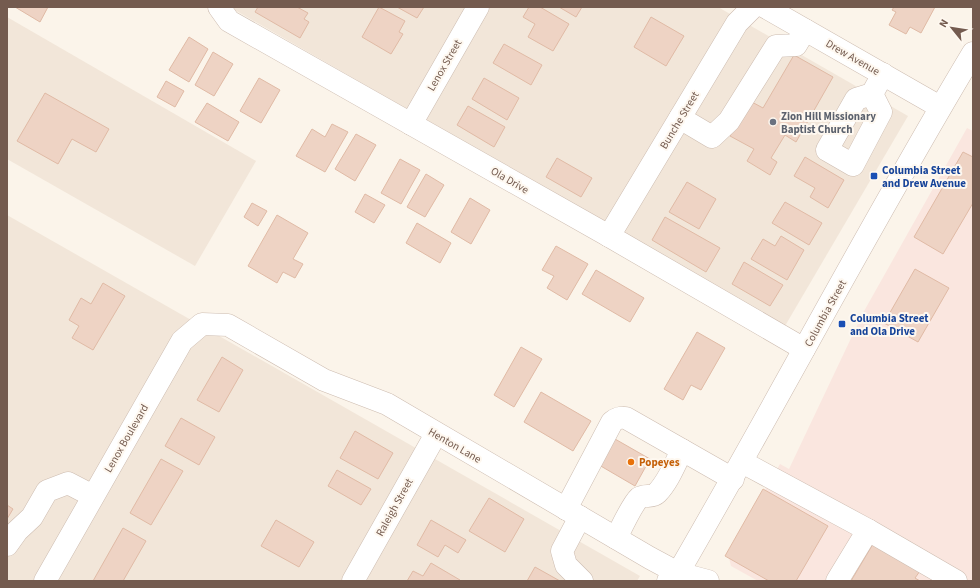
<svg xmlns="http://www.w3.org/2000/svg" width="980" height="588" font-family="'Source Sans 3',sans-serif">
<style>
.residential{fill:#f2e6d9}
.commercial{fill:#fae6df}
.building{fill:#eed3c4;stroke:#e0baa5}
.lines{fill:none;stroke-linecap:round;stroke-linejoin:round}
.minor-casing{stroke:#cdbcb0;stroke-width:23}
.minor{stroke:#fff;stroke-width:22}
.worship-dot{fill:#6b7280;stroke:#fef8f0;stroke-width:1.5}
.transit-dot{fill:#1a4fb4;stroke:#fef8f0;stroke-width:1.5}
.food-dot{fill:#e8710a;stroke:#fef8f0;stroke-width:1.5}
.labels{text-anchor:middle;stroke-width:4;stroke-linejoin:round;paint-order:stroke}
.street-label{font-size:11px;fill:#745b4f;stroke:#fef8f0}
.worship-label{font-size:11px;font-weight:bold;fill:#5b616d;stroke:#fef8f0;text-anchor:start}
.transit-label{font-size:11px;font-weight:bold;fill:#164399;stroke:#fef8f0;text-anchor:start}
.food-label{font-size:11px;font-weight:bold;fill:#c56008;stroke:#fef8f0;text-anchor:start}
</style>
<rect width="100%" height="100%" fill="#fbf4ea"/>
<g class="residential">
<polygon points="234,7 718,7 908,116 785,326 233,9"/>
<polygon points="7,17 256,161 195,266 7,159"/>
<polygon points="7,215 640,576 637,581 7,581"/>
</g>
<polygon class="commercial" points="967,128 973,131 973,581 758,581 731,566 728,554 780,464 789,469 863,313"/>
<g class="building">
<polygon points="15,7 48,7 40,22"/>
<polygon points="258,7 297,7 308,13 304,19 309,22 300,38 255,12"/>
<polygon points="379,7 405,21 399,32 403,34 391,54 362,37"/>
<polygon points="397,7 424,7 417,18"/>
<polygon points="529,7 540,7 569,24 553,51 528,37 535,24 523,17"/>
<polygon points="559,7 582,7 576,17"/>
<polygon points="894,7 935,7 921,33 910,27 906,34 889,25 896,12 892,10"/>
<polygon points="651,17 684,36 666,66 634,47"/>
<polygon points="189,37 208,49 189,82 169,70"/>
<polygon points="504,44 542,65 531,85 493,63"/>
<polygon points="213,52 233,64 214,96 195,85"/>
<polygon points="794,55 833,77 796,142 785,135 771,158 777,162 770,175 747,161 754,149 730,136 750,101 763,108"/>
<polygon points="259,78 280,90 261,123 240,111"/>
<polygon points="484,78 519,98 507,120 472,99"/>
<polygon points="166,81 184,91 175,107 157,97"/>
<polygon points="45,93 109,129 96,152 72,139 58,164 17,141"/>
<polygon points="207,103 239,122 228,141 195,122"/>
<polygon points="468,106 505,127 494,147 457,125"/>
<polygon points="332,124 348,132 325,172 296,156 312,129 325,137"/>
<polygon points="356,134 376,145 355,181 335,169"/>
<polygon points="963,152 973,157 973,203 943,254 914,237"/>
<polygon points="805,157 844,180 828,208 810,197 815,188 794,176"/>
<polygon points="557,158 592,178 581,197 546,177"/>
<polygon points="400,159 420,170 401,204 381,193"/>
<polygon points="426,174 444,185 425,217 407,207"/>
<polygon points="687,182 716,199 699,229 669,212"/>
<polygon points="365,194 385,205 374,223 355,212"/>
<polygon points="470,198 490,210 471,244 451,232"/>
<polygon points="785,202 822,223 809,245 772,223"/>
<polygon points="252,203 267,211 258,226 244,217"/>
<polygon points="277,215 308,233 293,259 303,264 295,278 283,272 277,283 248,266"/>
<polygon points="665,217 720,248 706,272 652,240"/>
<polygon points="417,223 451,243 440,263 406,243"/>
<polygon points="781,236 804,250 787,280 751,259 763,239 775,246"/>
<polygon points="556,246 588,264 567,300 547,288 554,276 542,270"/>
<polygon points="744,262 783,285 770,306 732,284"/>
<polygon points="915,269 949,288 918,342 884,323"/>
<polygon points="596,270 644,298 630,322 582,294"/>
<polygon points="103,283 125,296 93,350 72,338 79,326 69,320 81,298 91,304"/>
<polygon points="697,332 725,348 701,390 691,385 683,400 664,389"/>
<polygon points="521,347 542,359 514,407 494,395"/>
<polygon points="222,357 243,370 219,412 197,400"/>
<polygon points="541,392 591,421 573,451 524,422"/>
<polygon points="181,418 215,437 199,465 165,446"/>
<polygon points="355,431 393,453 378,479 340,458"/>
<polygon points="615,439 650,459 635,486 599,465"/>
<polygon points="161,459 183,471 151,525 130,513"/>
<polygon points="337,470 371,489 361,505 328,486"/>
<polygon points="763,489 828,526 796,581 769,581 725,556"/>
<polygon points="489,498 524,519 505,552 469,531"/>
<polygon points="7,505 13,509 7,519"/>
<polygon points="276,520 314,542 299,567 261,546"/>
<polygon points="431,520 466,540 458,553 445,545 438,557 417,545"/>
<polygon points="123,528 146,541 123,581 93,581"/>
<polygon points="873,544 920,571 915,578 920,581 851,581"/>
<polygon points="431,563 460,580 459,581 407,581 413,571 423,576"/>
<polygon points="535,567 560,581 527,581"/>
</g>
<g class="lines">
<g class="minor-casing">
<g id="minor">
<polyline points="219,7 229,21 609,236 804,349"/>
<polyline points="765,7 940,107"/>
<polyline points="872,94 881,112 853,165 827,150 856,99 872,94 883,74"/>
<polyline points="680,118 712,137 729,121 776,46 796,45 805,30"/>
<polyline points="411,124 478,7"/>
<polyline points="609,236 737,23 753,7"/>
<polyline points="742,462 868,530 837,581"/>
<path d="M 566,509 L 612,422 C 617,418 620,417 626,418 L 733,479"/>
<polyline points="580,517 562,551 566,565 582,581"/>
<polyline points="868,530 956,581"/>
<path d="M 616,538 C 621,529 632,504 639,498 C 645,494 652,498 657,493 C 668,482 675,464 682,450"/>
<polyline points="7,545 17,531 32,517 47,491 68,483 93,496"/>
<polyline points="45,581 182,341 202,324 228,325 324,380 387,404 650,558 678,573 708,581"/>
<polyline points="353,581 436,434"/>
<path d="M 668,581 L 678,573 C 778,401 870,224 973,53"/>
</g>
</g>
<use href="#minor" class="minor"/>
</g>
<circle class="worship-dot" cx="773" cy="122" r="4"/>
<g class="transit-dot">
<rect x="870" y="172" width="8" height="8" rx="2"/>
<rect x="838" y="320" width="8" height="8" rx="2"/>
</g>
<circle class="food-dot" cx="631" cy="462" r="4"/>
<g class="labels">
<g class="street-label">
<text transform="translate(853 57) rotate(30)" y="4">Drew Avenue</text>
<text transform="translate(444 65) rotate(-60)" y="4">Lenox Street</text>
<text transform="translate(679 120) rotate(-59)" y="4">Bunche Street</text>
<text transform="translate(510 180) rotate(30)" y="4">Ola Drive</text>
<text transform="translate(825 313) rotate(-61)" y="4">Columbia Street</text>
<text transform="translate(126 438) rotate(-60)" y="4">Lenox Boulevard</text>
<text transform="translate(455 445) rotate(30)" y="4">Henton Lane</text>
<text transform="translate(394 507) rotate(-61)" y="4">Raleigh Street</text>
</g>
<g class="worship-label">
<text x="781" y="120">Zion Hill Missionary<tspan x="781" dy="13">Baptist Church</tspan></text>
</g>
<g class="transit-label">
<text x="882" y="174">Columbia Street<tspan x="882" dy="13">and Drew Avenue</tspan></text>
<text x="850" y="322">Columbia Street<tspan x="850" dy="13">and Ola Drive</tspan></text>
</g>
<g class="food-label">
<text x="639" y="466">Popeyes</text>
</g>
</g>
<rect width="980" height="588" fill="none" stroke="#745b4f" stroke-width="16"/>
<g transform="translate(952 28) rotate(300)" stroke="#fef8f0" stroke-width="3" paint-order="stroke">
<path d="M0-3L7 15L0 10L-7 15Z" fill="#745b4f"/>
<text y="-6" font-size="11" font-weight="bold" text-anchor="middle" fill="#745b4f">N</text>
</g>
</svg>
